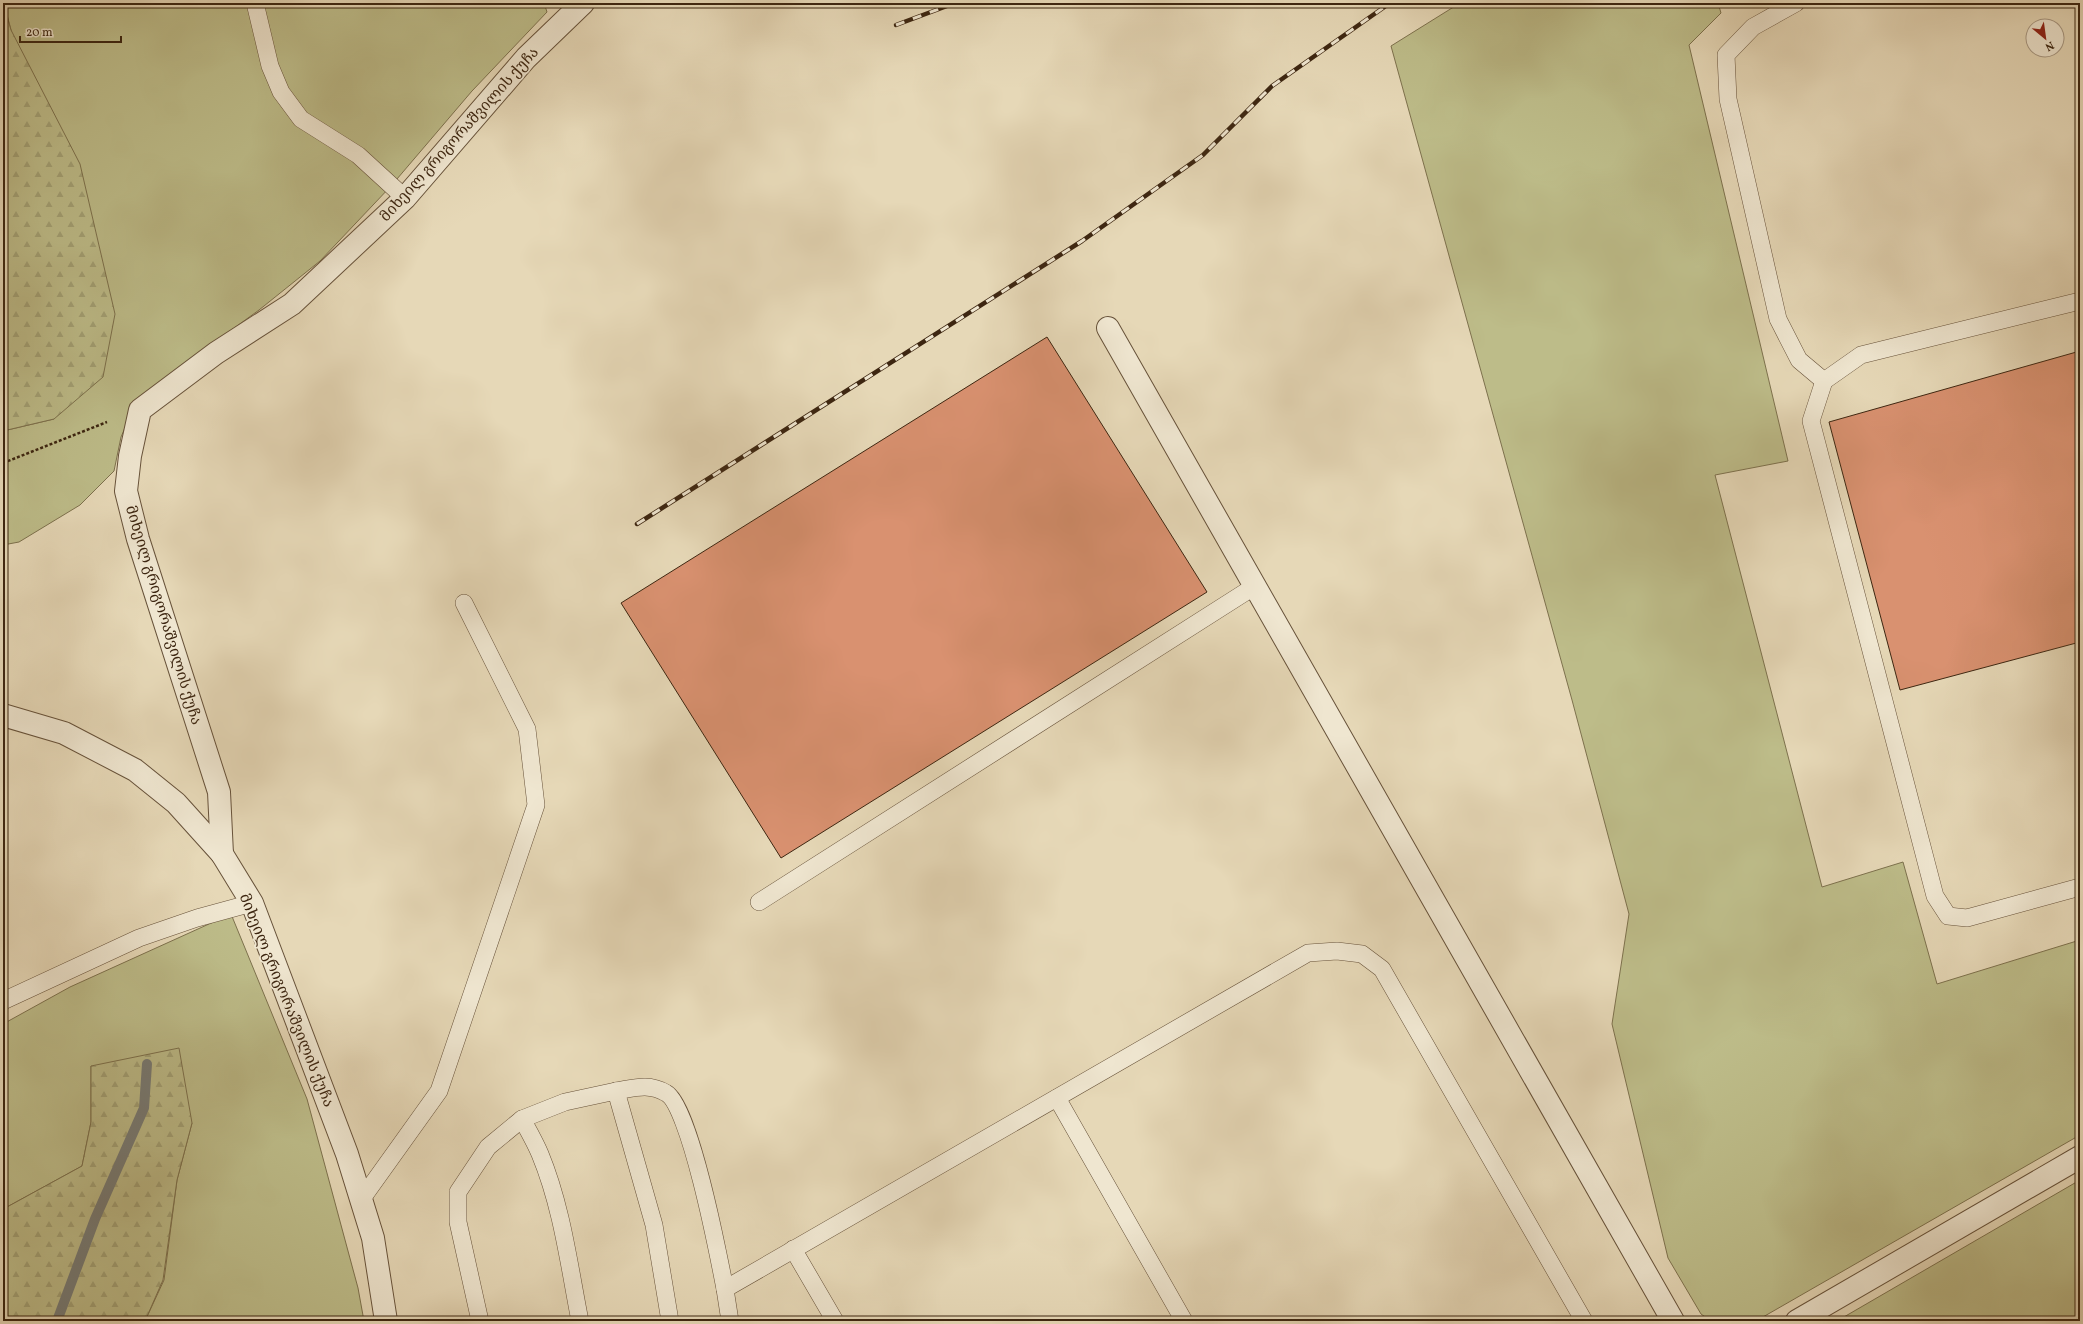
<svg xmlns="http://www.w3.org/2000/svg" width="2083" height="1324" font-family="Vollkorn,'Noto Serif Georgian',serif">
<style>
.grass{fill:#bdbc89;stroke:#7d714d}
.forest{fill:url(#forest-firs);stroke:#7d714d}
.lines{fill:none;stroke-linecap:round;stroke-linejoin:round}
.stream{stroke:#777c77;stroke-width:10}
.building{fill:#d99170;stroke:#3d2611}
.service-casing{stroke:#67523a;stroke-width:18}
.minor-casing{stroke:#67523a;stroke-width:24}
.tertiary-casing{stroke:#67523a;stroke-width:24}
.path{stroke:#3d2611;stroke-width:2.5;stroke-dasharray:3 2;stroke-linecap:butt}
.service{stroke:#efe6d0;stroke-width:17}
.minor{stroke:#efe6d0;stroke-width:22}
.tertiary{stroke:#efe6d0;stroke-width:22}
.rail-casing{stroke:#3d2611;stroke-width:4.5}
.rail{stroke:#efe6d0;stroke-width:3;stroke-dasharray:9;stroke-linecap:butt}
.labels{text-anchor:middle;stroke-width:3.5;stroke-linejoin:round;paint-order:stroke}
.street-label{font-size:15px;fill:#3d2611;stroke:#efe6d0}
</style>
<defs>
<pattern id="forest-firs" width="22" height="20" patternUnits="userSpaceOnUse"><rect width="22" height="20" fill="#bdbc89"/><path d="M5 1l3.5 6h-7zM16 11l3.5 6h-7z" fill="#a3a175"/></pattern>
</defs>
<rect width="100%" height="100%" fill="#e6d8b7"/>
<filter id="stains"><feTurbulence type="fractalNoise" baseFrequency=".005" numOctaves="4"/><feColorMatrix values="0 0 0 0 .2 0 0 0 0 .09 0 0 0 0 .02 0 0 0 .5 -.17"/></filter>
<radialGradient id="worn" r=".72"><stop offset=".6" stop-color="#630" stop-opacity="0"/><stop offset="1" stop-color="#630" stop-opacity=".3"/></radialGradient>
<g class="grass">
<polygon points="4,3 544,3 547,12 472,91 391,186 320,261 259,310 138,398 121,437 114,471 80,505 19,542 3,545 3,431 54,419 11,30"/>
<polygon points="1460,3 1718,3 1721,13 1689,45 1788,461 1715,475 1822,887 1903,862 1937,984 2080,940 2080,1135 1756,1321 1711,1321 1701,1314 1668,1258 1612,1024 1629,914 1572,700 1391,46"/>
<polygon points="231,914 307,1099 358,1288 364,1321 145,1321 164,1280 177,1180 192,1123 91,1066 91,1122 82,1166 7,1207 3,1207 3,1024 70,987"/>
<polygon points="2080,1180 2080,1321 1837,1321"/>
</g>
<g class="forest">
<polygon points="3,3 11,30 80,164 115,314 103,377 54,419 3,431"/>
<polygon points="179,1048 192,1123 177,1180 163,1280 145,1321 3,1321 3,1207 7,1207 82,1166 91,1122 91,1066"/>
</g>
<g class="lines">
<polyline class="stream" points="57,1321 95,1219 144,1108 147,1064"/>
</g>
<g class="building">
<polygon points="1047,337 1207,592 781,858 621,603"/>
<polygon points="2080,351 2080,642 1900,690 1829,422"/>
</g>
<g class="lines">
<g class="service-casing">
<g id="service">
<polyline points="255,3 270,66 281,92 301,119 358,155 405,198"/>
<polyline points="1796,3 1753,27 1726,55 1728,99 1778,319 1799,360 1824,381"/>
<polyline points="2080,301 1861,355 1824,381 1811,421 1935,896 1948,916 1967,918 2080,887"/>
<polyline points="759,902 1255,586"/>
<polyline points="3,1001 139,938 197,918 252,903"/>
<polyline points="1057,1098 1184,1321"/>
<path d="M 522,1119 C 528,1130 535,1142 540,1154 C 562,1207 569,1265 580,1321"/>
<polyline points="361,1200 439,1091 536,805 527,729 464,603"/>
<polyline points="793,1249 835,1321"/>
<polyline points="480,1321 458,1222 458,1192 488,1147 522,1119 565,1102 616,1091"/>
<path d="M 670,1321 L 654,1225 L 616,1091 C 635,1088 648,1083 666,1093 C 690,1105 719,1258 725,1289"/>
<polyline points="730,1321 725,1289 1308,953 1337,951 1362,954 1382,969 1584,1321"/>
</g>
</g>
<g class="minor-casing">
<g id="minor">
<polyline points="1108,328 1673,1321"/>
<polyline points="222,854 219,792 138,539 126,491 130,456 140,410 216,353 292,304 405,198 526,58 583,3"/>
<polyline points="1797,1321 2080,1157"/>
</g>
</g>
<g class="tertiary-casing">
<polyline id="tertiary" points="3,715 64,733 135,770 176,803 222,854 252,903 347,1154 373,1238 386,1321"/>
</g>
<polyline class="path" points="3,463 107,422"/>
<use href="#service" class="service"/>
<use href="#minor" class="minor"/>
<use href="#tertiary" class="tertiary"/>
<g class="rail-casing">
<g id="rail">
<polyline points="896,25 955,3"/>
<polyline points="637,524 1082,241 1203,155 1272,86 1390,3"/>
</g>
</g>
<use href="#rail" class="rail"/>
</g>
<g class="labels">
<g class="street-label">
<text transform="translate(459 134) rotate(-48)" y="5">მიხეილ გრიგორაშვილის ქუჩა</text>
<text transform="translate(164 615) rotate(73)" y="5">მიხეილ გრიგორაშვილის ქუჩა</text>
<text transform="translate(287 1000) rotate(68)" y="5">მიხეილ გრიგორაშვილის ქუჩა</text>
</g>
</g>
<rect width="2083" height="1324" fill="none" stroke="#e6d8b7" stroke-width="16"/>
<rect x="4" y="4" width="2075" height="1316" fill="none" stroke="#3d2611" stroke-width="2"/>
<rect x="8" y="8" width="2067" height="1308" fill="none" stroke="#3d2611"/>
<g transform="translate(2045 38) rotate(151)"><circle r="19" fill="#efe6d0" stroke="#a89984"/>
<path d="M0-3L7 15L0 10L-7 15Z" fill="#8f2418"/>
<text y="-6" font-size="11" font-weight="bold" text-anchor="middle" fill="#3d2611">N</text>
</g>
<path d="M20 36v6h101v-6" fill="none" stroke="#3d2611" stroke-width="2"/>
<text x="26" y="36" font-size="12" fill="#3d2611" stroke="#efe6d0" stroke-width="3" paint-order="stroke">20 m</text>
<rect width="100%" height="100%" filter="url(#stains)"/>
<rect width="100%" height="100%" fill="url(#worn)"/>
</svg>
